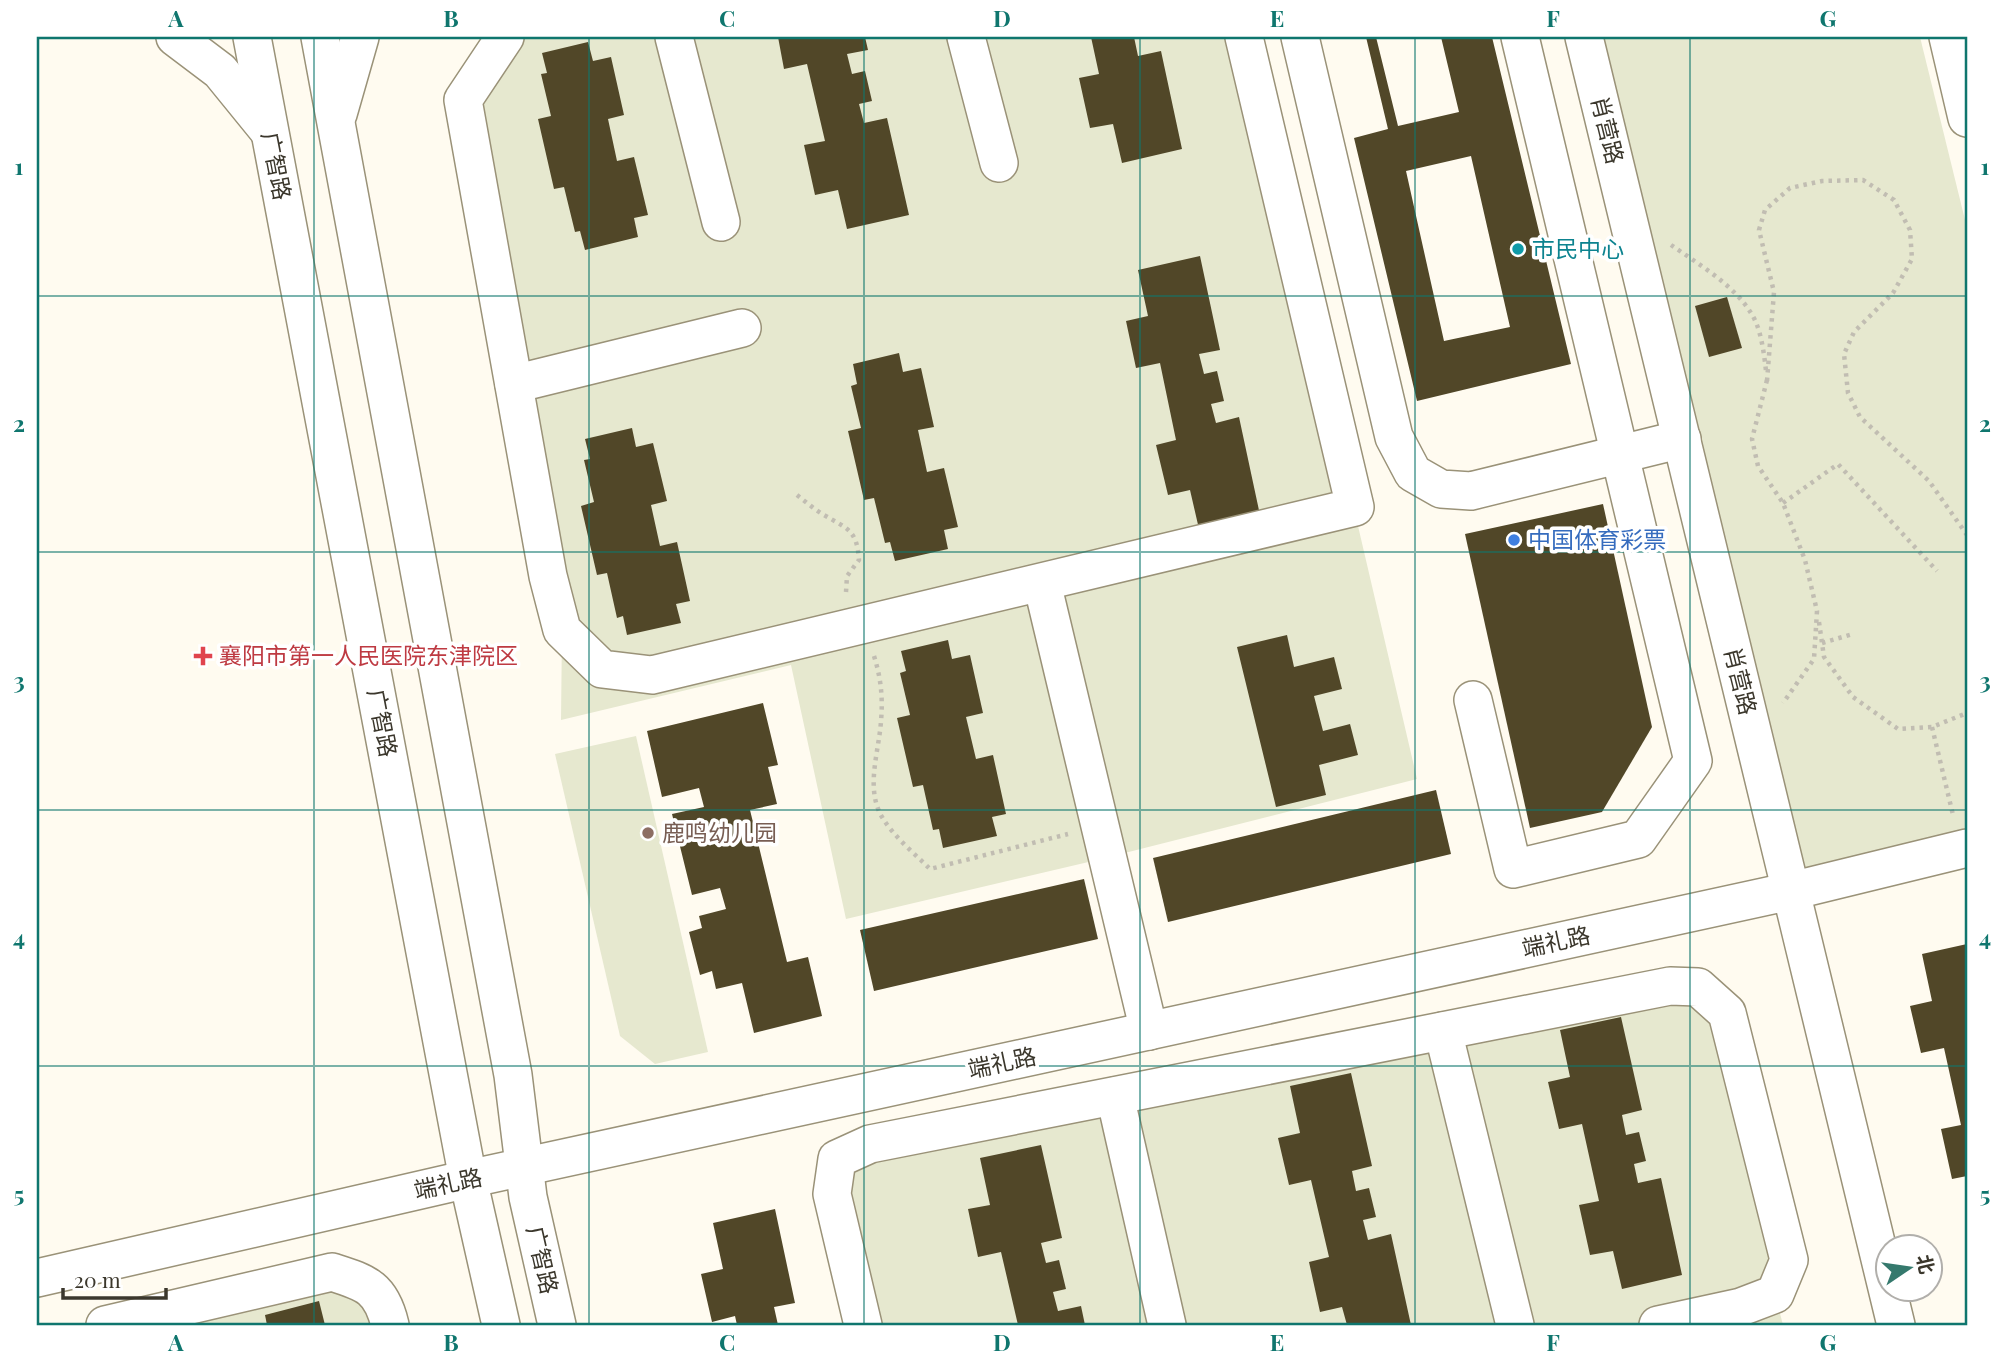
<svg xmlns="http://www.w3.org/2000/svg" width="2004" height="1362" font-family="'Playfair Display','Noto Sans SC',serif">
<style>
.green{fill:#e6e8cf}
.building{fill:#514728;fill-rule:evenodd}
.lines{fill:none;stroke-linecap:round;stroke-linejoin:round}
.minor-casing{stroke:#9a9278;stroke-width:40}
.path{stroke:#c1bdb2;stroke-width:4.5;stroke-dasharray:3.5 5;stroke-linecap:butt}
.minor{stroke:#fff;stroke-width:37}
.grid{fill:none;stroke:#0f766e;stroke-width:2;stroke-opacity:0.55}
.culture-dot{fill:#0f9aa8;stroke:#fff;stroke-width:2.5}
.shop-dot{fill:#3f7fe0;stroke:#fff;stroke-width:2.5}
.health-dot{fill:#e0444e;stroke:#fff;stroke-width:2.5}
.education-dot{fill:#8d6e63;stroke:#fff;stroke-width:2.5}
.labels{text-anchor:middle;stroke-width:7;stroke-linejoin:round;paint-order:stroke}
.street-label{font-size:23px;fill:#3b372c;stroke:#fff}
.culture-label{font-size:23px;fill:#0d838f;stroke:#fff;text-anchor:start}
.shop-label{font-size:23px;fill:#366cbe;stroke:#fff;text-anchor:start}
.health-label{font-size:23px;fill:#be3a42;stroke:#fff;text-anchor:start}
.education-label{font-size:23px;fill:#785e54;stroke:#fff;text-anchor:start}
.neatline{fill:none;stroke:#0f766e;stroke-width:2.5}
.grid-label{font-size:23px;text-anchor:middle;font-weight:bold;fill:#0f766e}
</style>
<rect width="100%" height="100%" fill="#fffbf0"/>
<g class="green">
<polygon points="505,37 1244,37 1417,779 1097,860 846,919 791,665 561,720 562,630 463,100"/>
<polygon points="1584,37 1920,37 1967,228 1967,848 1791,891"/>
<polygon points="636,736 708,1052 655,1064 620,1036 555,754"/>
<polygon points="1670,986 1727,1013 1789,1260 1775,1294 1783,1325 863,1325 837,1159"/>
<polygon points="332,1272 390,1325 106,1325"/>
</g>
<g class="building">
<polygon points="778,37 865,37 868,50 847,54 852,74 865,71 872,101 859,104 864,123 887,118 909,215 847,229 838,190 815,195 804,145 825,141 807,64 784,69"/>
<polygon points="1091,37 1134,37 1138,56 1161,51 1182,149 1122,163 1113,124 1090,128 1079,78 1099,74"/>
<path d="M 1366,37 L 1376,37 L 1398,126 L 1459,112 L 1441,37 L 1492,37 L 1571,364 L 1417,401 L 1354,138 L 1388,129 ZM 1471,156 L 1510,327 L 1444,341 L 1406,171 Z"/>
<polygon points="588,42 593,61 611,57 624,115 608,119 617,161 634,157 648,215 634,218 638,237 585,250 580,231 575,232 564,187 554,189 538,119 551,116 541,74 547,73 542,53"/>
<polygon points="1200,256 1220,350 1199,354 1204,374 1217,371 1224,401 1211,404 1216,423 1239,417 1260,515 1199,529 1190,490 1168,495 1156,445 1176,440 1160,363 1136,368 1126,321 1148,316 1138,270"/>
<polygon points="1727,297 1742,348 1709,357 1695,306"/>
<polygon points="899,353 903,372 921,368 934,427 918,430 927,472 944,468 958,527 944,530 948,549 895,561 890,542 885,543 874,498 864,500 848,431 861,428 851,386 857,384 853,364"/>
<polygon points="632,428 636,447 653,443 667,501 651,505 660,546 677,542 690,601 676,604 681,623 627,635 623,616 617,618 607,573 597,575 581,506 594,502 584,460 590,459 585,439"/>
<polygon points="1603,504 1652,727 1602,812 1530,828 1465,534"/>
<polygon points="1287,635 1294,667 1334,657 1342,689 1314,696 1323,731 1350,724 1358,755 1319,765 1326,795 1276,807 1237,647"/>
<polygon points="948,640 952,659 970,655 983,713 966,717 976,759 993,755 1006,814 992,817 997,836 943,848 939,829 933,830 923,785 913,787 897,718 910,715 900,673 906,671 901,651"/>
<polygon points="763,703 778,765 768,767 777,804 750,810 787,962 808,957 822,1016 754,1033 742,983 716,989 712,971 700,975 689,932 702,928 699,916 726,909 720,888 692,895 672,814 704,807 699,788 662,797 647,731"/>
<polygon points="1436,790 1451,854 1168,922 1153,858"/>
<polygon points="1084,879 1098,939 874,991 860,930"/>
<polygon points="1967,944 1967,1176 1952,1179 1941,1129 1961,1125 1944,1048 1921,1053 1910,1006 1932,1001 1922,954"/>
<polygon points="1621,1017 1642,1110 1622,1115 1626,1135 1639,1132 1646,1161 1634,1164 1638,1183 1661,1178 1682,1275 1622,1289 1613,1251 1590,1255 1579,1205 1599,1201 1582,1124 1559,1129 1548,1082 1570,1077 1560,1030"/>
<polygon points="1351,1073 1372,1166 1352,1171 1356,1191 1369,1188 1376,1217 1363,1220 1368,1240 1391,1234 1411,1325 1347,1325 1342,1307 1320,1312 1309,1262 1329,1257 1311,1180 1289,1185 1278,1138 1300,1133 1290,1086"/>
<polygon points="1041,1145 1062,1238 1041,1243 1046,1263 1059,1260 1066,1289 1053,1292 1058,1311 1081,1306 1085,1325 1018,1325 1001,1252 978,1257 968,1209 990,1205 980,1158"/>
<polygon points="775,1209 795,1303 774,1307 778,1325 737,1325 735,1316 712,1322 701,1274 723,1269 713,1223"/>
<polygon points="319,1301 325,1325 267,1325 265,1315"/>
</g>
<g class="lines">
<g class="minor-casing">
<g id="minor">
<polyline points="175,37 220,71 268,130"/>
<polyline points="252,37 468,1179 501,1325"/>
<polyline points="320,37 513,1075 528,1197 557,1325"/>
<polyline points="505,37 463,100 548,576 562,630 602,669 652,675 1355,507 1244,37"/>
<polyline points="674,37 721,222"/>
<polyline points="966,37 999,163"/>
<polyline points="1300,37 1394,437 1413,473 1441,489 1471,491 1682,439"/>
<polyline points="1584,37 1896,1325"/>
<polyline points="1948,37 1967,118"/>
<polyline points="338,114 360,37"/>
<polyline points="514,384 742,328"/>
<polyline points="1042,583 1149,1031"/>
<polyline points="1473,700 1513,869 1638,839 1693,761 1520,37"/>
<polyline points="1443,1031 1515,1325"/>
<polyline points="1115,1096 1167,1325"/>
<polyline points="37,1278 468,1179 1791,891 1967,848"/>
<path d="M 105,1325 L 332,1272 C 366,1283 381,1287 390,1325"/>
<polyline points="863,1325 832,1194 837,1159 870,1144 1670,986 1698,987 1727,1013 1789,1260 1775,1294 1741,1307 1658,1325"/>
</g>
</g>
<g class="path">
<path d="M 1671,245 C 1697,263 1734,285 1751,313 C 1761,328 1764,353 1766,371"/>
<polyline points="1767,380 1752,439 1758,466 1783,503 1805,560 1817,611 1814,659 1783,703"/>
<polyline points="1767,381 1774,292 1759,230 1765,210 1790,188 1822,181 1863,180 1894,200 1910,230 1912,259 1893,293 1854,332 1844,354 1848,393 1860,417 1929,481 1967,535"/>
<path d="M 797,495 C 806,502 815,510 824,515 C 848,529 857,530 859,560 L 847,576 L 846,592"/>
<polyline points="1783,503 1838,464 1937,571"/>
<polyline points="1819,622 1824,657 1853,697 1898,729 1932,727 1967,713"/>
<polyline points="1822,643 1853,634"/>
<path d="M 874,656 C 881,678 883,698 881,721 C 879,752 865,788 882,817 C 894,837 914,853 930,869 L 1068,834"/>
<polyline points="1932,727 1953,815"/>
</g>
<use href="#minor" class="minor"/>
</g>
<path class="grid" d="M 314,37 L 314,1325M 589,37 L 589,1325M 864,37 L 864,1325M 1140,37 L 1140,1325M 1415,37 L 1415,1325M 1690,37 L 1690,1325M 37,296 L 1967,296M 37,552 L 1967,552M 37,810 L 1967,810M 37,1066 L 1967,1066"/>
<circle class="culture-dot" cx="1518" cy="249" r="7"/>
<circle class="shop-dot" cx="1514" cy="540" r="7"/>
<path class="health-dot" d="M199.5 645.5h7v7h7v7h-7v7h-7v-7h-7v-7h7z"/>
<circle class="education-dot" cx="648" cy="833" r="7"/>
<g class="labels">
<g class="street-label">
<text transform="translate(1607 130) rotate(76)" y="8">肖营路</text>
<text transform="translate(276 166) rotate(79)" y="8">广智路</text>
<text transform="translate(1740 681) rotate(76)" y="8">肖营路</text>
<text transform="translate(382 723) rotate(79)" y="8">广智路</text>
<text transform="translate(1556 942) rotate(-12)" y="8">端礼路</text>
<text transform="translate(1002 1063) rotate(-12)" y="8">端礼路</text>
<text transform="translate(448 1184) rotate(-12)" y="8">端礼路</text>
<text transform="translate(542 1260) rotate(77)" y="8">广智路</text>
</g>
<g class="culture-label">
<text x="1532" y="257">市民中心</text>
</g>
<g class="shop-label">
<text x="1528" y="548">中国体育彩票</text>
</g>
<g class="health-label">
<text x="219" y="664">襄阳市第一人民医院东津院区</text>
</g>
<g class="education-label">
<text x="662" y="841">鹿鸣幼儿园</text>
</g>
</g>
<rect width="2004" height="1362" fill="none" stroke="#ffffff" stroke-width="77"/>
<g transform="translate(1909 1268) rotate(77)"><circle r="33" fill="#ffffff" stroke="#b1afab" stroke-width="2"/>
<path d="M0-5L12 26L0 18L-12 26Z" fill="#35796d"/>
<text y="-10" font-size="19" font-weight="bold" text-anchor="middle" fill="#3b372c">北</text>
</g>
<path d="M63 1288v10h103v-10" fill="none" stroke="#3b372c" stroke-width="3.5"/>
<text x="74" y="1288" font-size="21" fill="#3b372c" stroke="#ffffff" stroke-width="5" paint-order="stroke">20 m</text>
<rect x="38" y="38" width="1928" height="1286" class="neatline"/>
<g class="grid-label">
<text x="176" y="27">A</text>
<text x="451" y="27">B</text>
<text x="727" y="27">C</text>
<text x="1002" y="27">D</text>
<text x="1277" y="27">E</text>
<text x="1553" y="27">F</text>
<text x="1828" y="27">G</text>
<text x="19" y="175">1</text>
<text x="1985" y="175">1</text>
<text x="19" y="432">2</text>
<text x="1985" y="432">2</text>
<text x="19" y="689">3</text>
<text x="1985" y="689">3</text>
<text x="19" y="946">4</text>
<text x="1985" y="946">4</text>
<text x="19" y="1203">5</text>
<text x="1985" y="1203">5</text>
<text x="176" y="1351">A</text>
<text x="451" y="1351">B</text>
<text x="727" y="1351">C</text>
<text x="1002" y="1351">D</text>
<text x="1277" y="1351">E</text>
<text x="1553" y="1351">F</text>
<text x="1828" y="1351">G</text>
</g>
</svg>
